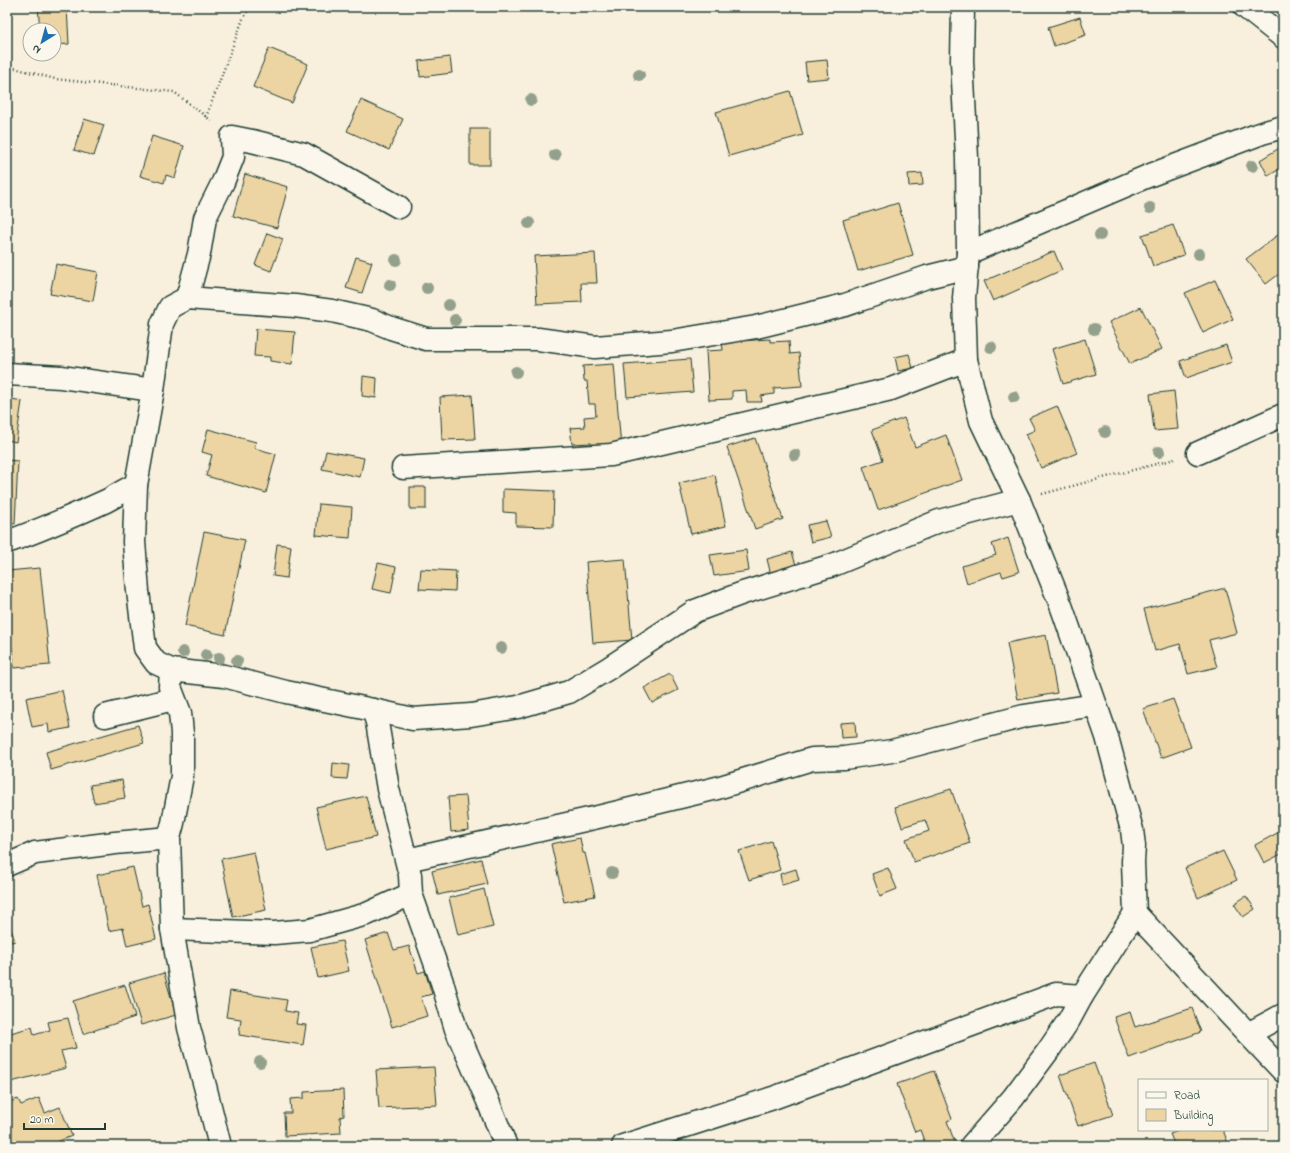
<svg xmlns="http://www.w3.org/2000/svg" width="1290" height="1153" font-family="'Indie Flower',sans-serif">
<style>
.building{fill:#edd4a3;stroke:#1f3d34}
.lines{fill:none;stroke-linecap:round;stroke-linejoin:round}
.minor-casing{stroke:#1f3d34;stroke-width:25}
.path{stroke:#1f3d34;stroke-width:2.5;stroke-dasharray:1 3;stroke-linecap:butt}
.minor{stroke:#fbf7ec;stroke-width:22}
.tree{fill:#92a08c}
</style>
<rect width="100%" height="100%" fill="#f8f0dd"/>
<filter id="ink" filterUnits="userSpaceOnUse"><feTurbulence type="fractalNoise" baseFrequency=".025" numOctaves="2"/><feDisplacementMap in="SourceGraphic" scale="8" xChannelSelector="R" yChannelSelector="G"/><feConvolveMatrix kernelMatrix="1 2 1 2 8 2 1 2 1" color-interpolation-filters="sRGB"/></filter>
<g filter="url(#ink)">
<g class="building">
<polygon points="38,7 67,7 69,44 54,45 54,30 40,30"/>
<polygon points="1080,17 1086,35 1054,46 1048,27"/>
<polygon points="269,48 308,64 292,103 253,87"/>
<polygon points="450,57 452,73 420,77 419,61"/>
<polygon points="827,60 829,78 807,80 805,62"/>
<polygon points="790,91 803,135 729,156 716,112"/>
<polygon points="361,100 403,119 389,150 347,131"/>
<polygon points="84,119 104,125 94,156 74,150"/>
<rect x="470" y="129" width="20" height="36"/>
<polygon points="152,136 184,146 175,178 166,175 164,183 140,176"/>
<polygon points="1281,147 1283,150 1283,167 1268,176 1260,160"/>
<polygon points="922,173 923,185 909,186 908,174"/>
<polygon points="245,174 288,187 277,228 233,216"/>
<polygon points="898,203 913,255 858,271 843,220"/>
<polygon points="1173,225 1184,255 1153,266 1142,235"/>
<polygon points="1283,231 1283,271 1266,284 1246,259"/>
<polygon points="267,233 283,239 271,271 255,265"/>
<polygon points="1054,251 1062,270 993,301 984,281"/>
<polygon points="595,253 597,283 581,283 582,302 537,304 534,256"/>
<polygon points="356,257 372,262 362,293 346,288"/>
<polygon points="56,264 98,272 93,301 50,294"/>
<polygon points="1215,280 1233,319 1203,333 1185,293"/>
<polygon points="1141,307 1162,349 1130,364 1109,322"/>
<polygon points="256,329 295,332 292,364 270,361 270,357 254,356"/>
<polygon points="770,339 770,342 789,341 790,354 799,353 802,386 774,388 774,394 761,396 762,402 747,402 746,390 732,391 732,399 709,400 706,351 723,350 722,342"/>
<polygon points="1085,339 1096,374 1063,384 1052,349"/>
<polygon points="1226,345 1232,362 1186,378 1180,361"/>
<polygon points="909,354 913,368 898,371 895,357"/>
<polygon points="690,359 693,392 627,397 624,364"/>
<polygon points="614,364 621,447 592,449 591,443 572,444 570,428 585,427 584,417 596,416 595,404 589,404 587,381 584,381 583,366"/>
<polygon points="363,376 377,378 376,398 362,396"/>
<polygon points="1174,391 1178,429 1154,431 1150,394"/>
<polygon points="472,395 475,439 442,440 440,397"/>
<polygon points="7,398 22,401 16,442 7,440"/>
<polygon points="1057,406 1077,453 1041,468 1026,434 1035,430 1029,418"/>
<polygon points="904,418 915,447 946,435 962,480 878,510 863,467 883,460 872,430"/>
<polygon points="208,429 256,442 254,448 276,454 266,493 206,476 212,455 202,452"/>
<polygon points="755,438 783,519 755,529 727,447"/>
<polygon points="326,451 364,458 360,477 322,469"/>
<polygon points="7,460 18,461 15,524 7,523"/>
<polygon points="715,475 726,526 691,534 679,483"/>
<rect x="410" y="487" width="16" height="22"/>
<polygon points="503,489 554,491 553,527 516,526 516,513 503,512"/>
<polygon points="319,504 352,507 350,538 316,535"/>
<polygon points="826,521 831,537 811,542 807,525"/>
<polygon points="204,532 245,540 225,635 185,626"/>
<polygon points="1008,538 1019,572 1003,577 1001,572 967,583 962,566 996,555 992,544"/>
<polygon points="277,544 291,546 287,578 273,576"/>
<polygon points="746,550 749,571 714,576 710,555"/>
<polygon points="792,552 798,572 772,579 767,559"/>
<polygon points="625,559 632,640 593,643 586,562"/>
<polygon points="378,563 396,567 391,593 372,589"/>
<polygon points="40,568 50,665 14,668 7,601 7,571"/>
<polygon points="421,569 456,571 455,591 419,589"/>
<polygon points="1225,588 1237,633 1209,640 1217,667 1188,674 1180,644 1155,651 1144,609"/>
<polygon points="1046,635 1057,693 1018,700 1007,643"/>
<polygon points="670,674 678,690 652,703 644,688"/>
<polygon points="62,690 70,728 49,732 48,724 32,727 26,698"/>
<polygon points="1173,699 1191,747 1161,758 1143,709"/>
<polygon points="855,722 856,737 841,738 840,723"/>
<polygon points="138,725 144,743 51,770 46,752"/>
<polygon points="333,763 349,765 347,779 332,778"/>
<polygon points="122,780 125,798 94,803 90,785"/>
<polygon points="951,789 970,843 914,862 906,839 929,831 925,820 902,827 895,807"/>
<polygon points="366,796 376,837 326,849 316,807"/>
<polygon points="466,796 469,830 451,832 448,797"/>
<polygon points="1281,831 1283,834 1283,853 1264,863 1255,845"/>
<polygon points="580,838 583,853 585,853 595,896 564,902 551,844"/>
<polygon points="771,841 780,870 749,880 739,851"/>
<polygon points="1223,851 1237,880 1198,898 1185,868"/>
<polygon points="254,852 266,910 233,917 221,859"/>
<polygon points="481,859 487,884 438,895 432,871"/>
<polygon points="133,867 142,906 148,904 156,939 127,946 123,928 109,931 97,875"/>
<polygon points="888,868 897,889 880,896 872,874"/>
<polygon points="796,869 799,880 782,885 780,874"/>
<polygon points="484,889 493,927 458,935 449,898"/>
<polygon points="1246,896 1255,909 1243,917 1234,904"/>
<polygon points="7,917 15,941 7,943"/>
<polygon points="388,933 394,950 409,946 418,973 425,971 432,994 421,997 427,1016 392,1027 365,940"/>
<polygon points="342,941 349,971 318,978 311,947"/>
<polygon points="164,973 176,1015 141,1025 129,983"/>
<polygon points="125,985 135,1017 83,1034 73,1001"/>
<polygon points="230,991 287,1000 285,1011 298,1013 296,1024 306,1025 303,1045 239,1035 241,1019 226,1017"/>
<polygon points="1192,1008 1201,1032 1129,1058 1114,1017 1130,1012 1135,1027"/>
<polygon points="68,1018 76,1048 61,1051 66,1068 7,1083 7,1034 32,1027 34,1035 50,1030 48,1022"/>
<polygon points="1094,1063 1113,1115 1078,1126 1060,1075"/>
<polygon points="434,1067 437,1105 379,1108 376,1070"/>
<polygon points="934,1071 952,1119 947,1121 955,1143 947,1146 926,1146 920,1130 915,1132 897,1084"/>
<polygon points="343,1090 344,1116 340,1117 341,1133 285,1136 284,1113 291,1113 290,1099 304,1098 304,1092"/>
<polygon points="39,1098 45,1113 60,1107 72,1136 46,1146 7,1146 7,1103 18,1099 21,1105"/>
<polygon points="1181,1130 1223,1130 1229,1146 1175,1146 1170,1134"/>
</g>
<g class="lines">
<g class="minor-casing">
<g id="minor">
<polyline points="963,7 962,61 967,158 968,253 964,298 966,360 981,421 1019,500 1062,608 1107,737 1132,830 1134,846 1133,862 1135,913 1082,996 1069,1020 1048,1051 1013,1098 971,1146"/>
<polyline points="1245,7 1283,37"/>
<polyline points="968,253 1148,176 1262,133 1283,127"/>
<polyline points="187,298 199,254 205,218 223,182 233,157 232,137 252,141 304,154 399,207"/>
<polyline points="7,374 61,377 153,390"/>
<polyline points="1198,453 1283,415"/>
<polyline points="403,468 611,455 891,389 966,360"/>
<path d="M 7,542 C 41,530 73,516 106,501 C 116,496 125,489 136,485"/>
<polyline points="171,670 170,687 180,713 182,733 182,776 173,823 169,838 172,929 189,1028 205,1086 220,1146"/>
<polyline points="373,710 413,719 471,715 518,707 569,692 609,668 695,611 743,593 833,565 939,521 1019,500"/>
<polyline points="105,716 173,699"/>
<polyline points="407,860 598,817 717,788 812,759 844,758 892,751 1024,716 1095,705"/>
<polyline points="7,865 35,853 115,843 169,838"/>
<polyline points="1135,913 1248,1034 1283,1015"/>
<polyline points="172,929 274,933 310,930 367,914 411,894"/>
<polyline points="1248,1034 1283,1071"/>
<polyline points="506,1146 487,1099 456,1029 442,982 411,894 410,875 388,789 377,722 373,710 286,692 224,676 171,670 156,663 145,648 138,591 134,542 136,485 153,390 162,324 170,307 187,298 295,306 332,311 372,320 391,328 426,339 538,339 595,347 672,341 756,327 845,305 927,277 967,267"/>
<polyline points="623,1146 773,1098 1056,994 1082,996"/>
</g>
</g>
<g class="path">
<polyline points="7,66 55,79 174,92 213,122"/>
<polyline points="206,117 243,19 250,7"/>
<polyline points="1042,494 1175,459"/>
</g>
<use href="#minor" class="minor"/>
</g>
<g class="tree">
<circle cx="639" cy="75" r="6"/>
<circle cx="531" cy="100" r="6"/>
<circle cx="555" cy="155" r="6"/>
<circle cx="1252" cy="166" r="6"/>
<circle cx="1150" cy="208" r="6"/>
<circle cx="529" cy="223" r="6"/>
<circle cx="1100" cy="235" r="6"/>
<circle cx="1199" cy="254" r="6"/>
<circle cx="396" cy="260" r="6"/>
<circle cx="390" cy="285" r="6"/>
<circle cx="427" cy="288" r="6"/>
<circle cx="449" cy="305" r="6"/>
<circle cx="455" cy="320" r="6"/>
<circle cx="1094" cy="329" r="6"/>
<circle cx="991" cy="347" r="6"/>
<circle cx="516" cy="372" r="6"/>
<circle cx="1014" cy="397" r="6"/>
<circle cx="1105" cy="432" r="6"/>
<circle cx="1159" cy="452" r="6"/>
<circle cx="795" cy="455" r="6"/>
<circle cx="501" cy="648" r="6"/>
<circle cx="183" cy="652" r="6"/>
<circle cx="206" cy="655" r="6"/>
<circle cx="219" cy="658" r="6"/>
<circle cx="237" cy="661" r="6"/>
<circle cx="612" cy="873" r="6"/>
<circle cx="260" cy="1062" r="6"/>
</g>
</g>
<rect width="1290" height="1153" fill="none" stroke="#fbf7ec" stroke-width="24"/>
<rect x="12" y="12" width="1266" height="1129" fill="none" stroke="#1f3d34" stroke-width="1.5" filter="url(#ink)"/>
<rect x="1138" y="1079" width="130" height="52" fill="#fbf7ec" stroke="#a3ada2"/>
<rect x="1146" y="1092" width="20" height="6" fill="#fbf7ec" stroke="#a3ada2"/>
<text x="1174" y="1099" font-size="12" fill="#1f3d34">Road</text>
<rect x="1146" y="1109" width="20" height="12" fill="#edd4a3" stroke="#a3ada2"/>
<text x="1174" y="1119" font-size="12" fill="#1f3d34">Building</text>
<g transform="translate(42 42) rotate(217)"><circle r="19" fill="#fbf7ec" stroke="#a3ada2"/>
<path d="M0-3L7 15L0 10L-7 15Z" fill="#1f6fb2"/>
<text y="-6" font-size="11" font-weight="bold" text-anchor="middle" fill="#1f3d34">N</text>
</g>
<path d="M24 1123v6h81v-6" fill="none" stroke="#1f3d34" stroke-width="2"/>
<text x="30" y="1123" font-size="12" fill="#1f3d34" stroke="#fbf7ec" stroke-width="3" paint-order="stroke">20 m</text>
</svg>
